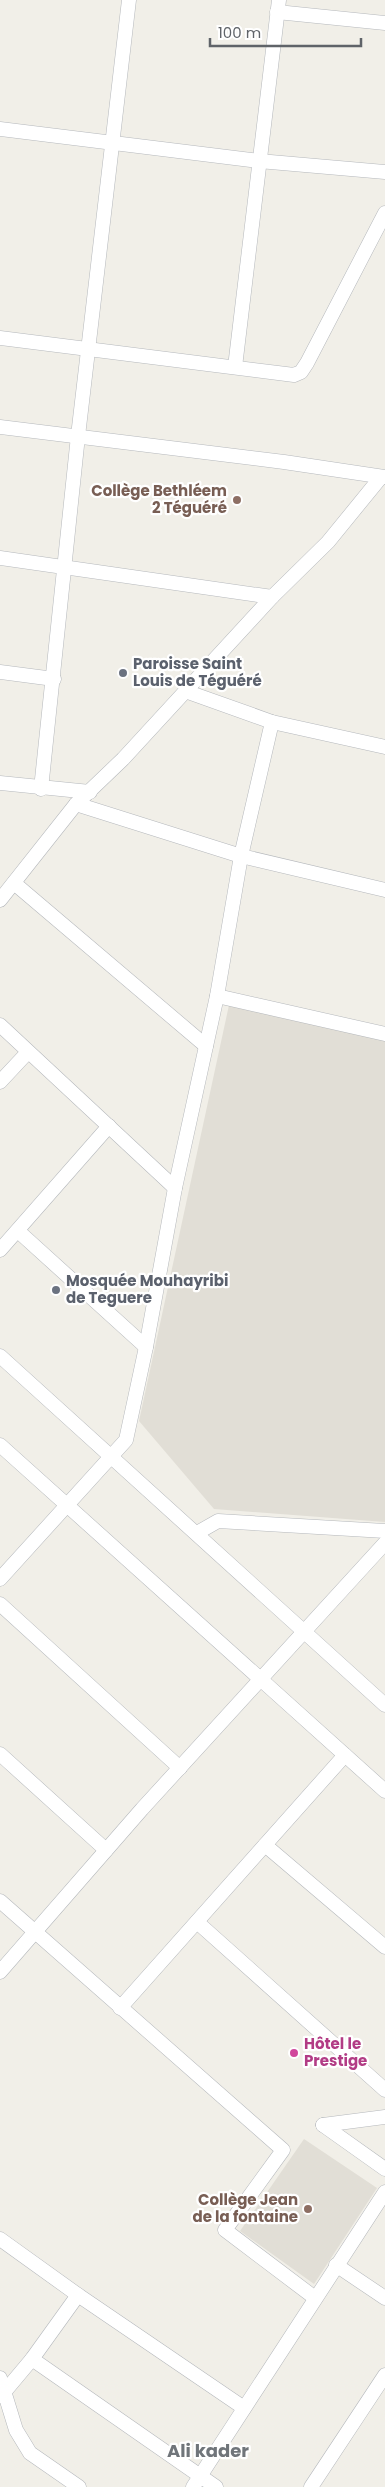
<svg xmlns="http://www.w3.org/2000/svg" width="385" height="2487" font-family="Poppins,sans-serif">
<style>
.education{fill:#e1ded6}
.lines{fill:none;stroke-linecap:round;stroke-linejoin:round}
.minor-casing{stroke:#b5b8bc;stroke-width:15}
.minor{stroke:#fff;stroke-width:14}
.education-dot{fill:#8d6e63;stroke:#fff;stroke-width:2}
.worship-dot{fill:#6b7280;stroke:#fff;stroke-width:2}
.hotel-dot{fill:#d1479c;stroke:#fff;stroke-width:2}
.labels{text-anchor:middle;stroke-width:4.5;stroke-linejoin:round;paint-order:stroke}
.education-label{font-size:15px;font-weight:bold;fill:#785e54;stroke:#fff;text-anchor:end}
.worship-label{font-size:15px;font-weight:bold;fill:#5b616d;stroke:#fff;text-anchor:start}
.hotel-label{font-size:15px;font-weight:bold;fill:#b23c85;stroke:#fff;text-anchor:start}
.quarter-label{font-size:18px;font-weight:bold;fill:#70757a;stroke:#fff}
</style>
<rect width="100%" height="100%" fill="#f1efe8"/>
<g class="education">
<polygon points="229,1005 385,1040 385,1522 214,1509 139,1421"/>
<polygon points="304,2139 377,2188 314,2284 240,2231"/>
</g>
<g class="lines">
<g class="minor-casing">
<g id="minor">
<polyline points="277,12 385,23"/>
<polyline points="0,129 259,161 385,172"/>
<polyline points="0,338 294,375 301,372 307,363 385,213"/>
<polyline points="235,367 279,0"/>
<polyline points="0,427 284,462 385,477"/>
<polyline points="0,558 272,597"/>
<polyline points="0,672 54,679"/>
<polyline points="185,691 272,722 385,747"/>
<polyline points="0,783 90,792"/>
<polyline points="41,789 78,436 129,0"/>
<polyline points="76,804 241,856 385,890"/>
<polyline points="14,883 206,1046"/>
<polyline points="0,900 76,804 123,759 272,597 328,542 381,477"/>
<polyline points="217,996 385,1034"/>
<polyline points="0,1025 175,1188"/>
<polyline points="0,1082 28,1052"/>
<polyline points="18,1231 146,1347"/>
<polyline points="0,1250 109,1126"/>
<polyline points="0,1356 385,1705"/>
<polyline points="0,1445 385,1791"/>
<polyline points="197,1533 218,1521 385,1531"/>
<polyline points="0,1579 126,1440 146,1347 175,1188 217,996 241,856 272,722"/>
<polyline points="0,1604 180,1768"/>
<polyline points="0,1754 106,1850"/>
<polyline points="265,1845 385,1947"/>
<polyline points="0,1901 283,2150 225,2230 315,2298"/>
<polyline points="197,1922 385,2090"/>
<polyline points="0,1972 142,1809 385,1543"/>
<polyline points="120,2008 345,1755"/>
<polyline points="323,2125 385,2169"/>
<polyline points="323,2125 385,2117"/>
<polyline points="0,2239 78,2295 244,2408"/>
<polyline points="336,2265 385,2298"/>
<polyline points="32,2359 216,2487"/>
<polyline points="0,2378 16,2430 30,2453 79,2487"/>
<polyline points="1,2396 32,2359 78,2295"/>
<polyline points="193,2487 385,2192"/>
<polyline points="311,2487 385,2375"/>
</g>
</g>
<use href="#minor" class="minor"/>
</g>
<g class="education-dot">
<circle cx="237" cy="500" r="5"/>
<circle cx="308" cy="2209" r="5"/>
</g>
<g class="worship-dot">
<circle cx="123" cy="673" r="5"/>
<circle cx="56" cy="1290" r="5"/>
</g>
<circle class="hotel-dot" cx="294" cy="2053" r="5"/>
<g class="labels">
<g class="education-label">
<text x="227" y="496">Collège Bethléem<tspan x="227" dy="17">2 Téguéré</tspan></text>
<text x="298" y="2205">Collège Jean<tspan x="298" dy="17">de la fontaine</tspan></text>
</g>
<g class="worship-label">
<text x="133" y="669">Paroisse Saint<tspan x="133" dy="17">Louis de Téguéré</tspan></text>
<text x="66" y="1286">Mosquée Mouhayribi<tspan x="66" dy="17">de Teguere</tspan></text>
</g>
<g class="hotel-label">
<text x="304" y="2049">Hôtel le<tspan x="304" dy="17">Prestige</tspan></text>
</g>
<g class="quarter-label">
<text x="208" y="2457">Ali kader</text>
</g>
</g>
<path d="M210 38v8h151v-8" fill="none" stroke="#5f6368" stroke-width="2.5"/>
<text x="218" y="38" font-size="15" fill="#5f6368" stroke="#ffffff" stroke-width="4" paint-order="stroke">100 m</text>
</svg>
